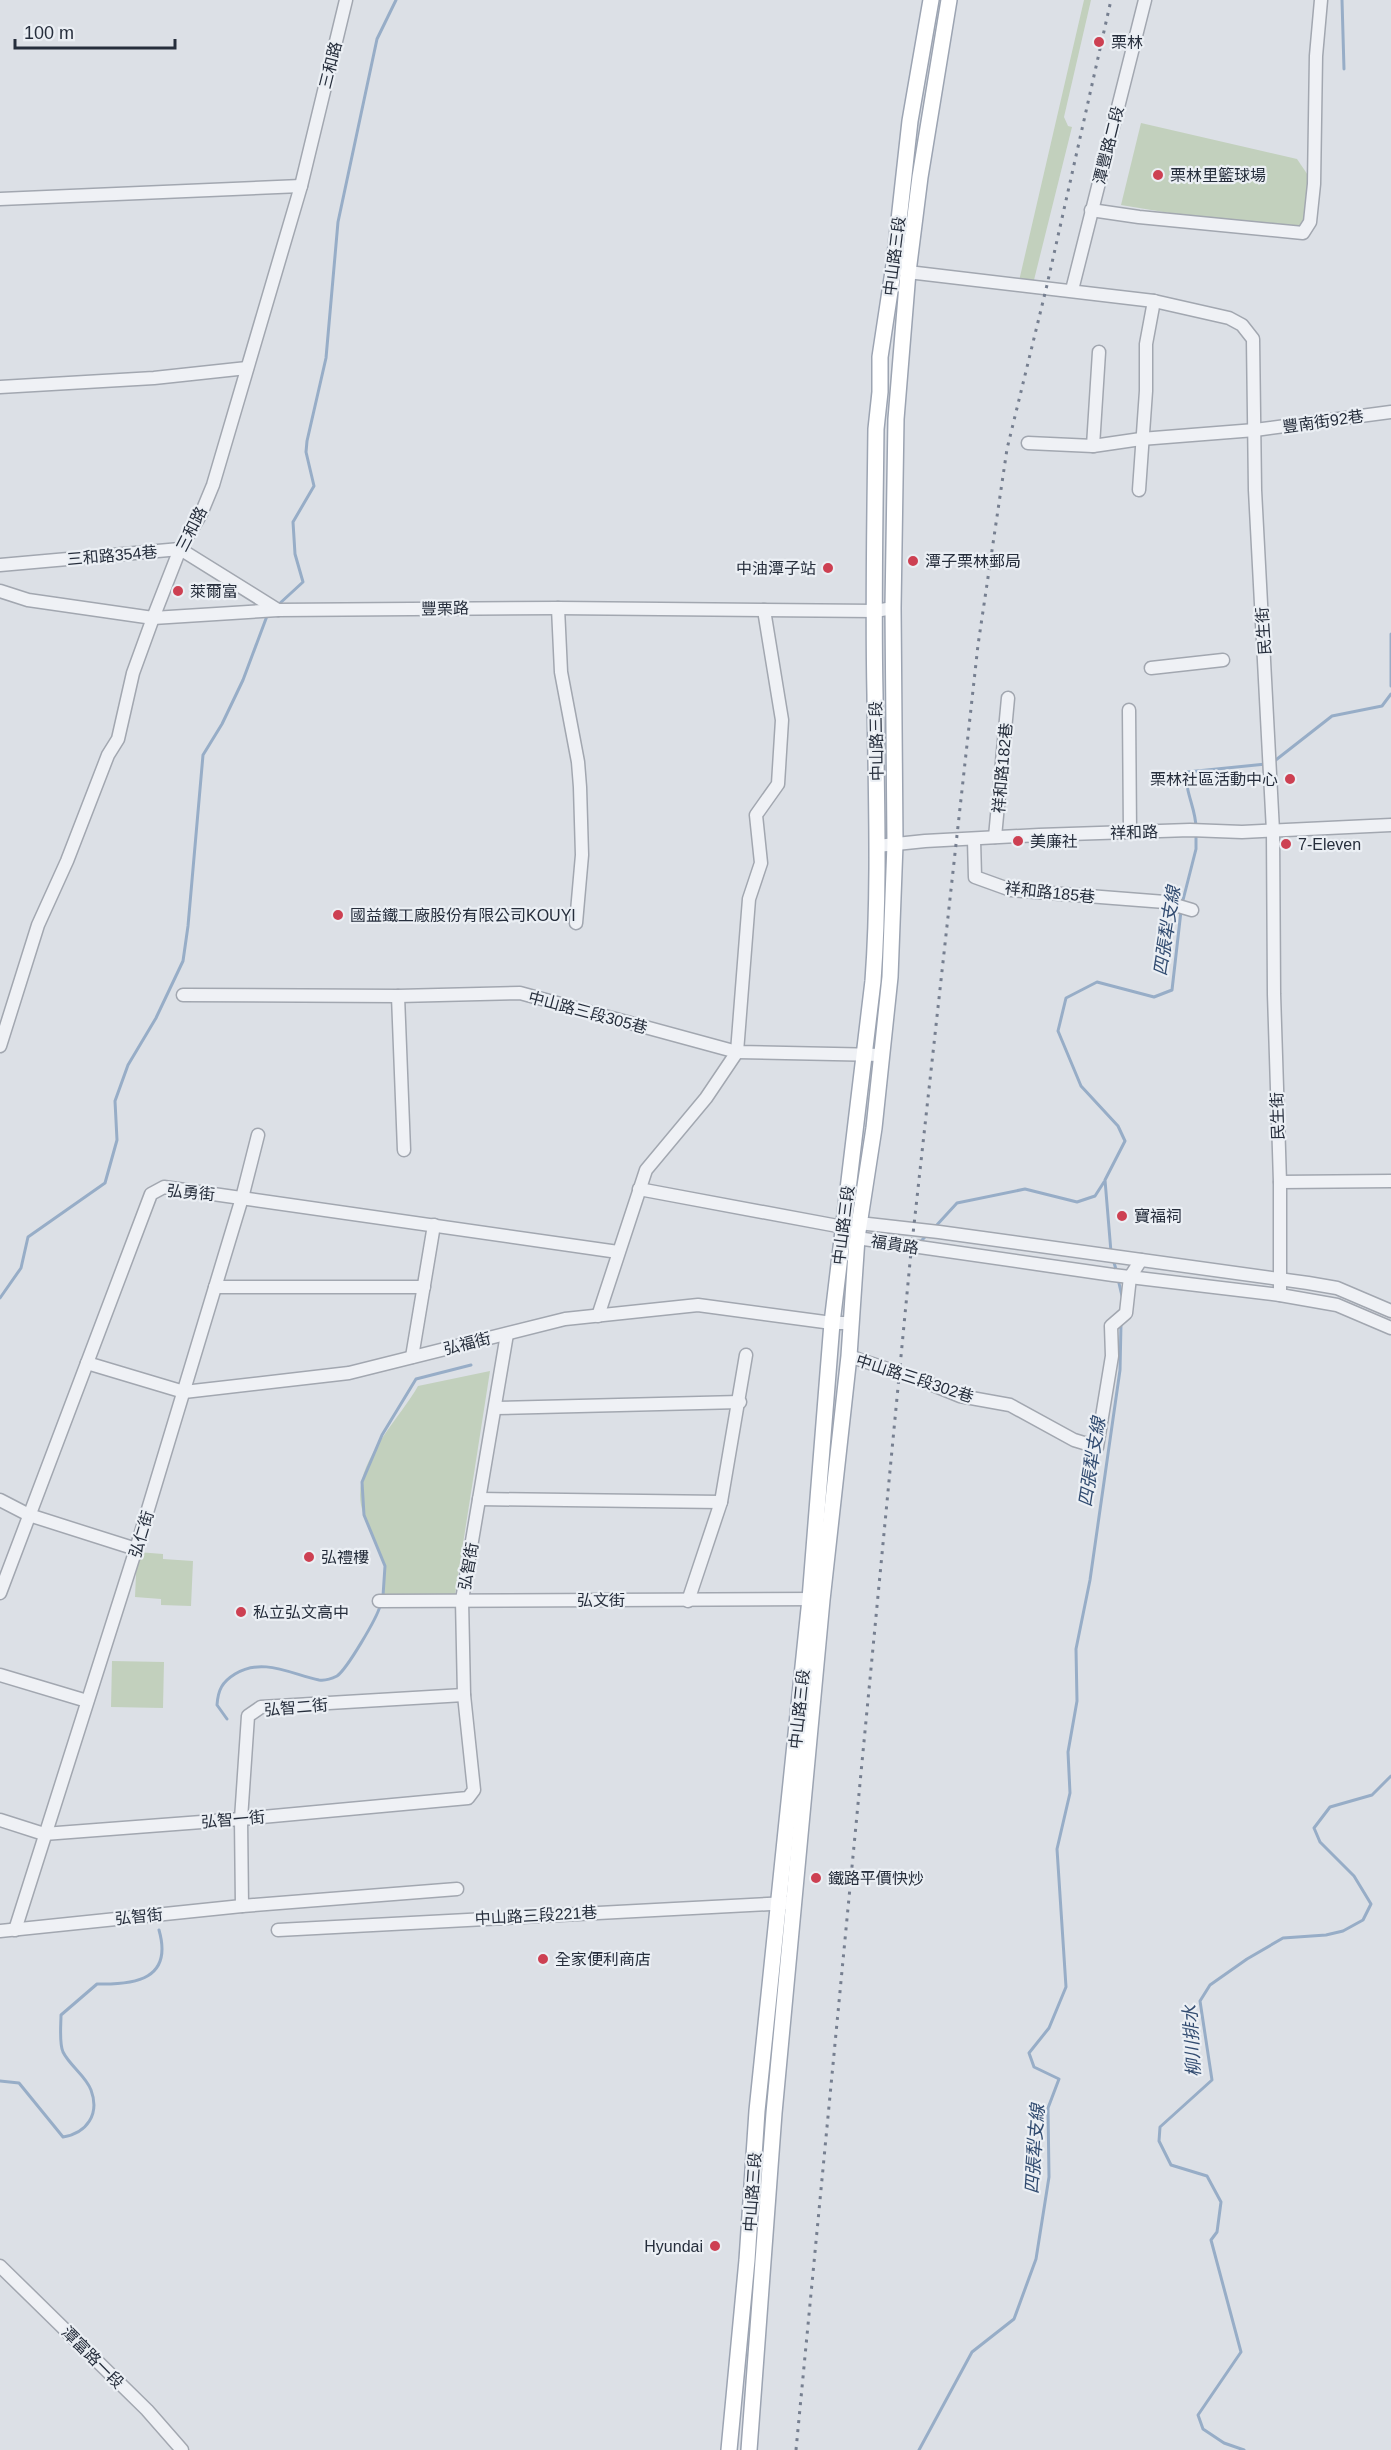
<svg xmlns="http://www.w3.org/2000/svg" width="1391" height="2450" font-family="Arial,'Noto Sans TC',sans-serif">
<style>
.green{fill:#c2d0bd}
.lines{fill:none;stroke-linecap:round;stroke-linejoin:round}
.stream{stroke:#97adc7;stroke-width:3}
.minor-casing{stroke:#a2a7b0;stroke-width:15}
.major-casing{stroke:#9ca4b2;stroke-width:18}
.minor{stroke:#eff1f5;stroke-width:12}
.major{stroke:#fff;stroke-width:15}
.rail{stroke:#767f90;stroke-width:3;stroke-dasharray:3 6;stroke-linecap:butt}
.poi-dot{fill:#cd4052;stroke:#ebeff4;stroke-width:2}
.labels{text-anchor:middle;stroke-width:4.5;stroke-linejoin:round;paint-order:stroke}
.poi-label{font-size:16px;fill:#262e3c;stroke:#ebeff4;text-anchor:start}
.street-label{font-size:16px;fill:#262e3c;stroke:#ebeff4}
.water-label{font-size:18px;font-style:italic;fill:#314b70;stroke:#ebeff4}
</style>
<rect width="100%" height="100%" fill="#dce0e6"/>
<g class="green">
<polygon points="1084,0 1091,0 1064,117 1068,126 1072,127 1033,284 1019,281"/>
<polygon points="1141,123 1297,159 1314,184 1310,236 1121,205"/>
<path d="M 490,1371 L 455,1595 L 383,1595 C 383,1585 385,1575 384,1566 C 381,1545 365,1526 361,1505 C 353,1463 399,1420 418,1386 Z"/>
<polygon points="137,1552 163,1554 163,1559 193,1561 191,1606 161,1605 161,1599 135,1597"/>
<polygon points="112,1661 164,1662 163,1708 111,1707"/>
</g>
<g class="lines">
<g class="stream">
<polyline points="1342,0 1344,69"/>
<polyline points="278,605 303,582 295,554 293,522 314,486 306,452 307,441 326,358 338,222 377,39 396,0"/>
<polyline points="1391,634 1391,686"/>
<polyline points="1272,763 1332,716 1382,706 1391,694"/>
<path d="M 1196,828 C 1196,808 1184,791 1187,772 L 1266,764"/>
<polyline points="1182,904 1196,849 1196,835"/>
<polyline points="935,1227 957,1203 1025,1189 1077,1202 1095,1196 1104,1182"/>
<polyline points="922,1240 928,1234"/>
<polyline points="1111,1252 1105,1180 1125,1141 1118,1126 1081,1086 1058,1031 1066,998 1097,982 1154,997 1172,990 1181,911"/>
<polyline points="1113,1259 1117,1273"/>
<polyline points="1118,1279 1122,1296"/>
<polyline points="0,1298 21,1268 28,1237 105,1183 117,1140 115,1101 128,1065 156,1018 183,961 188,926 203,755 222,724 243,680 267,616"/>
<polyline points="383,1596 385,1566 364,1515 362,1482 382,1435 416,1379 471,1365"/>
<path d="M 227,1719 L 217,1705 C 218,1690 222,1682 235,1674 C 262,1657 291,1674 319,1680 C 325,1681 331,1679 337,1676 C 347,1669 377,1618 380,1606"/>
<path d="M 0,2081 L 19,2083 L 63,2137 C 87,2133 100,2114 91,2090 C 86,2076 70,2066 63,2052 C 59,2043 61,2025 61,2015 L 97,1984 C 136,1985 173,1979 159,1930"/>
<polyline points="919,2450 972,2352 1014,2319 1036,2259 1049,2177 1048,2108 1059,2079 1034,2067 1029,2053 1049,2028 1066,1987 1057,1849 1070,1793 1068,1752 1077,1701 1076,1649 1090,1580 1120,1370 1121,1324"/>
<polyline points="1244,2450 1224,2443 1203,2429 1198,2415 1241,2352 1211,2240 1217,2232 1221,2202 1207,2176 1171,2165 1159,2141 1160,2127 1212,2080 1200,2001 1210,1985 1247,1959 1283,1938 1326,1935 1343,1931 1363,1920 1371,1904 1354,1876 1320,1842 1314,1828 1330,1807 1372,1795 1391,1776"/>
</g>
<g class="minor-casing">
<g id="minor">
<polyline points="0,199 301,186"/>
<polyline points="1091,210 1139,217 1303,233 1310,222 1314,184 1316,56 1321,0"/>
<polyline points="901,268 908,272 1154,301 1229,318 1242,325 1253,339 1255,490 1273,831 1274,994 1280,1182 1280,1295"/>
<polyline points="1072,290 1145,0"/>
<polyline points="0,387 154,378 247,368"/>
<polyline points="1028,443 1093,446 1141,439 1255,430 1391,412"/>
<polyline points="1093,446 1099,352"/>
<polyline points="1139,490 1146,391 1146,344 1154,301"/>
<polyline points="0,565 180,549 278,610"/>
<polyline points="0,591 28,600 153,618 278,610 558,608 875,611 893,608"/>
<polyline points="558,608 561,672 578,762 580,787 582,855 576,923"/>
<polyline points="1151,668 1223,660"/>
<polyline points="1129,710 1130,832"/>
<polyline points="995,837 1008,698"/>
<polyline points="974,840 975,877 1011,890 1165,902 1192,910"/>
<polyline points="877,846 925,841 1039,835 1190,830 1242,832 1391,825"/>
<polyline points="183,995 398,996 520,993 737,1052 882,1055"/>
<polyline points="398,996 404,1150"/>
<polyline points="0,1046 38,925 67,861 108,755 118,739 133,673 153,618 180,549 201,514 213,485 301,186 346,0"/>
<polyline points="1280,1182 1391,1181"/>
<polyline points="639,1189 843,1227 859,1223 939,1232 1308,1283 1337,1288 1391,1311"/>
<polyline points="851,1233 857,1238 1113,1275 1280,1295 1337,1305 1391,1328"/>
<polyline points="215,1287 424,1287"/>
<polyline points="598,1316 646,1170 706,1098 737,1052 749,899 761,863 756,815 778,784 782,720 764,610"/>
<polyline points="849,1356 923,1381 960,1396 1010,1405 1074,1440 1097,1447 1112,1356 1111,1326 1126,1313 1130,1277 1141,1260"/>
<polyline points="412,1357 434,1225"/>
<polyline points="87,1363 184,1392 349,1373 565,1319 698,1305 832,1323 852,1323"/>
<polyline points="495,1408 740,1402"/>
<polyline points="479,1499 721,1502"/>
<polyline points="0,1500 29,1515 136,1549"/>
<polyline points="0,1593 151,1194 164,1187 618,1252"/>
<polyline points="379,1601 818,1599"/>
<polyline points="688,1601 721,1502 746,1355"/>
<polyline points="0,1675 87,1701"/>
<polyline points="0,1820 44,1834 241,1819 468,1798 474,1790 464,1695 462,1600 507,1334"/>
<polyline points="242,1906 241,1819 248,1716 261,1707 464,1695"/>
<polyline points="15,1930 136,1549 242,1198 258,1135"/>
<polyline points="278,1930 788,1903"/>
<polyline points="0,1931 242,1906 457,1889"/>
<polyline points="0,2266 147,2410 182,2450"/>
</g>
</g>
<g class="major-casing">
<g id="major">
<path d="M 729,2450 L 747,2260 L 757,2111 L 810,1599 L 832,1323 L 873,981 C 880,886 876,790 875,694 C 873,606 875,517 876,429 L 880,392 L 880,357 L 894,265 L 910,121 L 931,0"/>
<polyline points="749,2450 774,2113 822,1600 849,1356 857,1238 874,1128 890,977 895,844 893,608 896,419 908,272 920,177 949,0"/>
</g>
</g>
<use href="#minor" class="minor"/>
<use href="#major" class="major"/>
<polyline class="rail" points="796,2450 911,1252 978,645 1007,449 1047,285 1111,0"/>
</g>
<g class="poi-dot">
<circle cx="1099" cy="42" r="6"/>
<circle cx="1158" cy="175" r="6"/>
<circle cx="913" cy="561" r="6"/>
<circle cx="828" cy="568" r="6"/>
<circle cx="178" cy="591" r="6"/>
<circle cx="1290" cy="779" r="6"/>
<circle cx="1018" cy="841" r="6"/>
<circle cx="1286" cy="844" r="6"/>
<circle cx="338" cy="915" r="6"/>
<circle cx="1122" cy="1216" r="6"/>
<circle cx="309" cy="1557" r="6"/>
<circle cx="241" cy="1612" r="6"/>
<circle cx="816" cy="1878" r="6"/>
<circle cx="543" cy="1959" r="6"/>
<circle cx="715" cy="2246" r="6"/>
</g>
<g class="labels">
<g class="poi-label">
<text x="1111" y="48">栗林</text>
<text x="1170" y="181">栗林里籃球場</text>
<text x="925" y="567">潭子栗林郵局</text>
<text x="816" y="574" text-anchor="end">中油潭子站</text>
<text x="190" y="597">萊爾富</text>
<text x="1278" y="785" text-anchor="end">栗林社區活動中心</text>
<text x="1030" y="847">美廉社</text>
<text x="1298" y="850">7-Eleven</text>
<text x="350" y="921">國益鐵工廠股份有限公司KOUYI</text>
<text x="1134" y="1222">寶福祠</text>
<text x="321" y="1563">弘禮樓</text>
<text x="253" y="1618">私立弘文高中</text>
<text x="828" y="1884">鐵路平價快炒</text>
<text x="555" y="1965">全家便利商店</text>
<text x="703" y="2252" text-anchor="end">Hyundai</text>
</g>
<g class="street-label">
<text transform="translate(330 65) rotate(-76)" y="6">三和路</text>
<text transform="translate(1108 145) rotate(-76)" y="6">潭豐路二段</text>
<text transform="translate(894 256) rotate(-83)" y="6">中山路三段</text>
<text transform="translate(1323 421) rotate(-8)" y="6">豐南街92巷</text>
<text transform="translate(191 529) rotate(-63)" y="6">三和路</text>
<text transform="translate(112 555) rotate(-5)" y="6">三和路354巷</text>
<text transform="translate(445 608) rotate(-1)" y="6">豐栗路</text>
<text transform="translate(1263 631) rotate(-94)" y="6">民生街</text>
<text transform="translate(876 741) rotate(-91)" y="6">中山路三段</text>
<text transform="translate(1002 768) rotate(-85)" y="6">祥和路182巷</text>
<text transform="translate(1134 832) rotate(-2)" y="6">祥和路</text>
<text transform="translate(1050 892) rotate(6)" y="6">祥和路185巷</text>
<text transform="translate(588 1012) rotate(15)" y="6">中山路三段305巷</text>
<text transform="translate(1277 1116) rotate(-92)" y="6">民生街</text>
<text transform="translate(191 1192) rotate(5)" y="6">弘勇街</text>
<text transform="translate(843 1225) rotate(-83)" y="6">中山路三段</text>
<text transform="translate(895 1244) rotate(9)" y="6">福貴路</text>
<text transform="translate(467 1343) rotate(-14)" y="6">弘福街</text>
<text transform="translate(915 1378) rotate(18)" y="6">中山路三段302巷</text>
<text transform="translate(141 1534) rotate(-73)" y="6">弘仁街</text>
<text transform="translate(468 1566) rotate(-80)" y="6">弘智街</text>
<text x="601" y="1606">弘文街</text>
<text transform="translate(296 1707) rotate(-5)" y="6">弘智二街</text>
<text transform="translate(799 1709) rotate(-84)" y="6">中山路三段</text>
<text transform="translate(233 1819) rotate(-5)" y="6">弘智一街</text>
<text transform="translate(536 1915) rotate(-3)" y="6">中山路三段221巷</text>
<text transform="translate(139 1916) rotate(-6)" y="6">弘智街</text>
<text transform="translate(752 2192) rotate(-86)" y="6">中山路三段</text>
<text transform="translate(93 2357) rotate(45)" y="6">潭富路一段</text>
</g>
<g class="water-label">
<text transform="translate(1167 931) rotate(-81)" y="6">四張犁支線</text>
<text transform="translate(1092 1462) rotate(-81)" y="6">四張犁支線</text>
<text transform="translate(1192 2041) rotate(-93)" y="6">柳川排水</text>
<text transform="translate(1035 2149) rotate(-86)" y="6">四張犁支線</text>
</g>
</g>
<path d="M15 39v9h160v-9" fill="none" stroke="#262e3c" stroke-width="3"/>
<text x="24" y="39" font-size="18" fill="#262e3c" stroke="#ebeff4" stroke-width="4.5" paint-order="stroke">100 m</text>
</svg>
